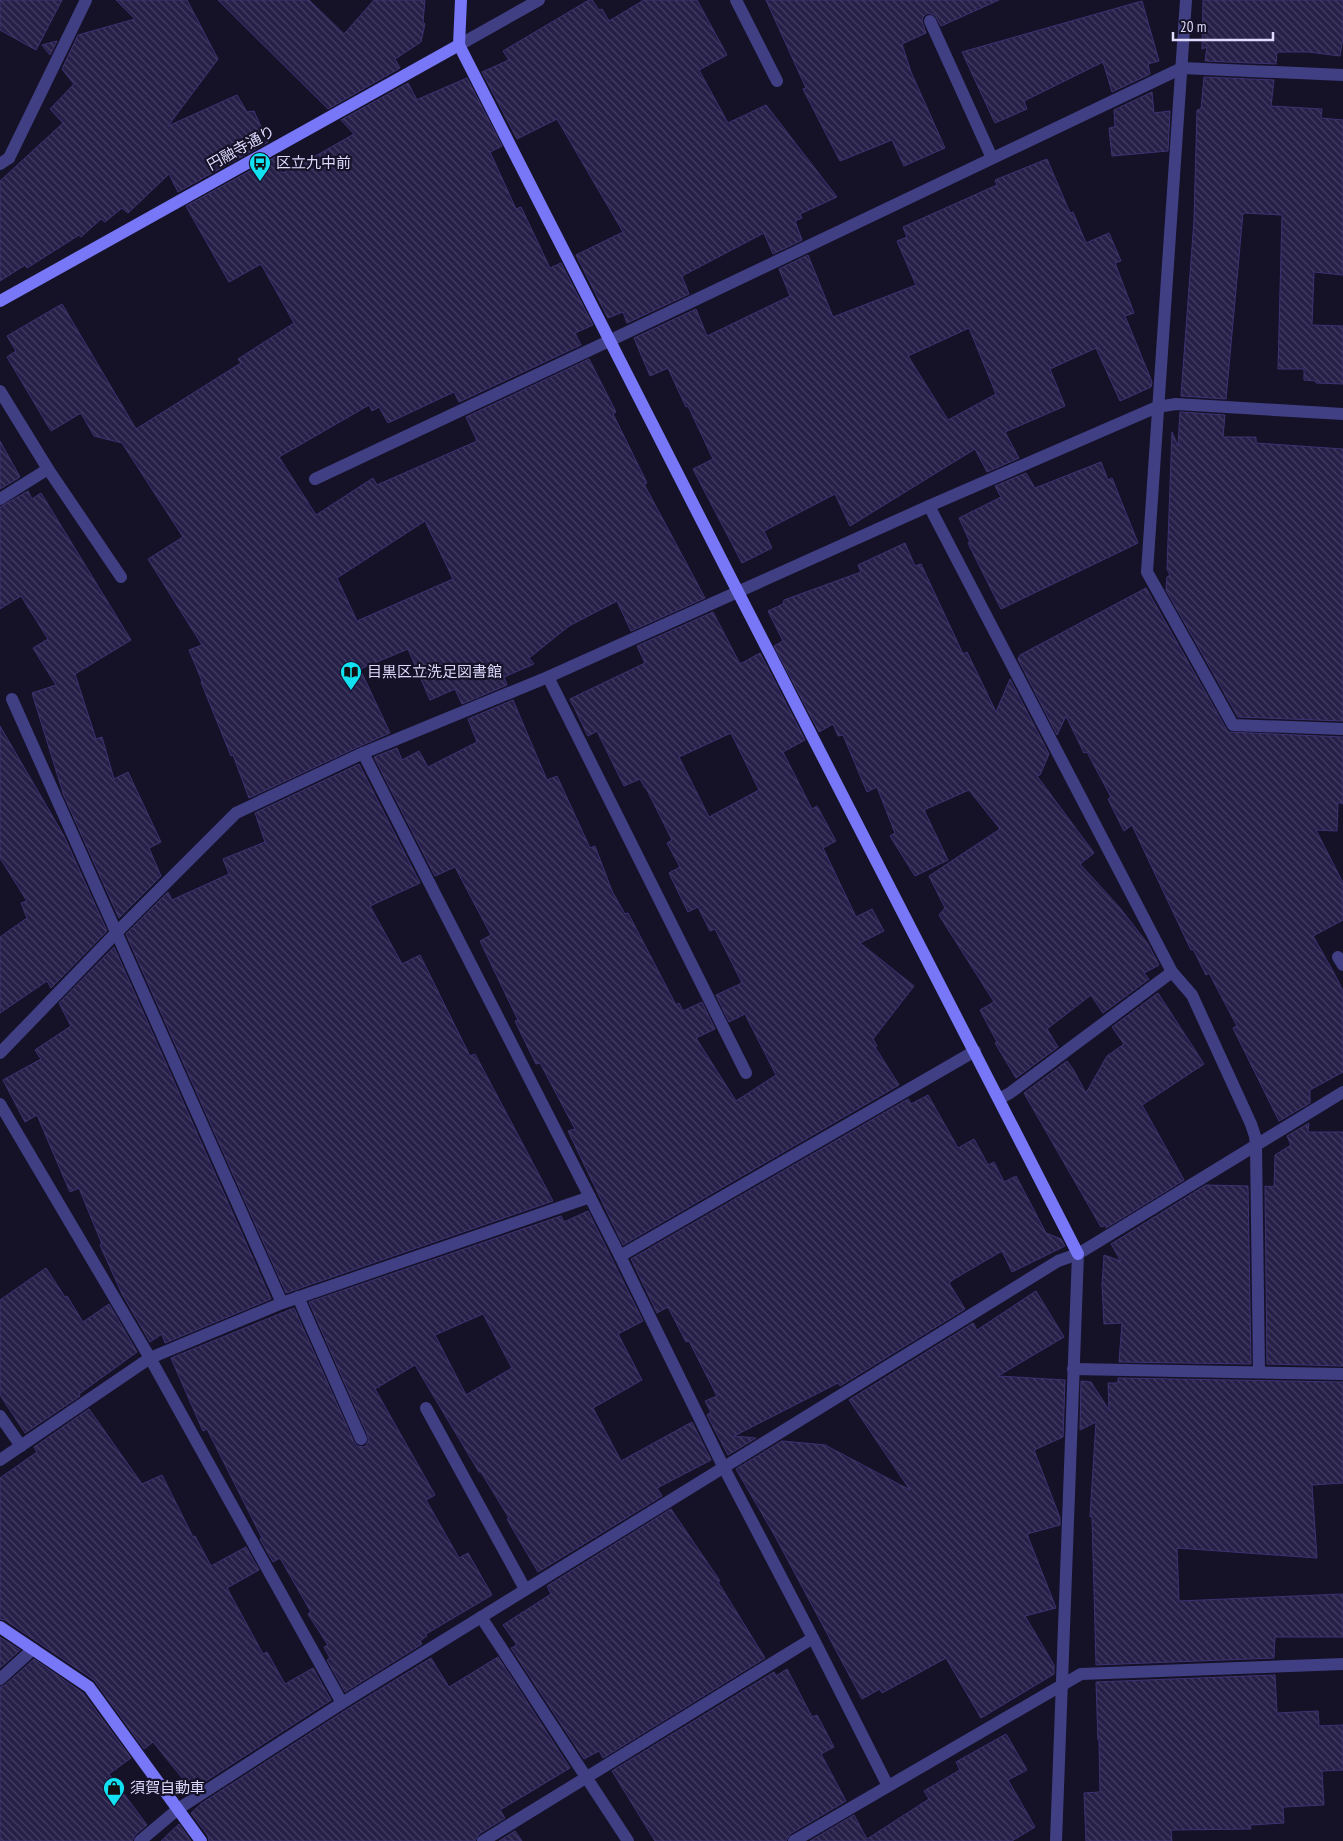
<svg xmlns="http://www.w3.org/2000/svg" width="1343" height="1841" font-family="'PT Sans Narrow','Noto Sans JP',sans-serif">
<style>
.building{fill:url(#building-back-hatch);stroke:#3d3272;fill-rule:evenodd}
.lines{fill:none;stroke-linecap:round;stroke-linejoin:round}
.lane{stroke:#403f84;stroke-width:12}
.street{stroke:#403f84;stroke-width:12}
.secondary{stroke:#7777f7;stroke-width:12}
.labels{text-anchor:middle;stroke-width:4.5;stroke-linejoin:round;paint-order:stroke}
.street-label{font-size:15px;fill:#dedafd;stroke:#151228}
.poi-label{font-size:15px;fill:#dedafd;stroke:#151228;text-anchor:start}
</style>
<defs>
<pattern id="building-back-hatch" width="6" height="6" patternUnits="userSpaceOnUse" patternTransform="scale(1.25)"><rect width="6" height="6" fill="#261f48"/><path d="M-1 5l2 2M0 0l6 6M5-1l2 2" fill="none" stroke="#453f63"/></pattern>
</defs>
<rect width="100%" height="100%" fill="#151228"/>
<g class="building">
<polygon points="0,0 62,0 36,50 0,30"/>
<polygon points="116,0 187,0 218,59 168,126 237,95 247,112 254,111 268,142 178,192 169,174 128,213 122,208 105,222 101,219 81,237 79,235 27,268 25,265 0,281 0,181 63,123 50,109 74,84 62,69 78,35 135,19"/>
<polygon points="218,0 309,0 344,34 374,0 425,0 423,22 425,24 421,42 395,59 400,68 328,109"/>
<polygon points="589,0 592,0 599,10 602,9 609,21 644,0 697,0 727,55 699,70 728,123 766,105 837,197 800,214 802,218 795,221 802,240 773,254 764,233 682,276 689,294 627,323 623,312 608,318 576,255 623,232 557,119 517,139 482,72 509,60 503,51"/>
<polygon points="766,0 999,0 941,26 935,15 927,13 923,17 922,21 926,33 902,44 911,72 945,148 904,166 892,140 840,161 803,89 806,88"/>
<polygon points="1203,0 1343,0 1343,37 1340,56 1309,52 1277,52 1276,64 1205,61 1207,47 1202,49"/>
<polygon points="1142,1 1159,61 1148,64 1150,74 1112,92 1103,62 1024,101 1027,109 995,123 962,52"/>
<polygon points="57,41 50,55 42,45"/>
<polygon points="1204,77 1274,80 1271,106 1322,109 1321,118 1343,120 1343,275 1314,272 1312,325 1343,326 1343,384 1316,383 1316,381 1304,380 1304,369 1278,369 1282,215 1243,213 1226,399 1181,396 1194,220 1197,110 1201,109"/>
<path d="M 467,78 L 502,146 L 490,152 L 516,209 L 521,207 L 550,268 L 561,263 L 593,325 L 575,333 L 581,345 L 459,402 L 454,392 L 388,423 L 379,407 L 372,411 L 369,405 L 279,457 L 316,515 L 373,478 L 377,485 L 477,441 L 466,417 L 589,359 L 616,412 L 613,414 L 647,483 L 644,484 L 705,598 L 631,631 L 617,601 L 569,626 L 529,658 L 534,664 L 504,677 L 507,685 L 462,704 L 455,689 L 430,700 L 408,649 L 360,669 L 390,733 L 360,746 L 249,798 L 233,755 L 231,756 L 201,682 L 202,681 L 189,650 L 202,645 L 148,559 L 183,537 L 122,443 L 94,436 L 81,413 L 51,431 L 7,357 L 16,351 L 7,336 L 62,304 L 136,429 L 241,363 L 238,359 L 294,323 L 261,264 L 229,282 L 186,206 L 275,157 L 282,173 L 300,165 L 354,134 L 341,120 L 408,83 L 416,98 L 416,100 ZM 425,521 L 453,579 L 357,621 L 337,578 Z"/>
<polygon points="1152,92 1154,113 1170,111 1168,151 1112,156 1109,128 1115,127 1114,110"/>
<path d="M 1047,159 L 1070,213 L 1073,212 L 1086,243 L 1109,233 L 1121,261 L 1115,263 L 1134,313 L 1125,316 L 1152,382 L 1151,387 L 1120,401 L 1096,348 L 1050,369 L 1065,406 L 1005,432 L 1019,458 L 987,472 L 975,449 L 850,526 L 835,494 L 764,531 L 772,548 L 742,563 L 693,469 L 713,459 L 688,406 L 686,407 L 668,368 L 650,376 L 634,338 L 696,309 L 707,336 L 790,296 L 779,269 L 808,255 L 833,317 L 916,285 L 897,241 L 907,237 L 903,227 L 997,185 L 995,180 ZM 969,328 L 996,394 L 948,420 L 908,356 Z"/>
<polygon points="1180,412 1225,415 1223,437 1256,437 1256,443 1343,449 1343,721 1238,717 1166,590 1167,577 1170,575 1167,569 1172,432 1178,446"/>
<polygon points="0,441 20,477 0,489"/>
<polygon points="1101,462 1108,480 1112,478 1138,543 1001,609 968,543 970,542 959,518 1001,497 995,486 1026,473 1035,488"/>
<polygon points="28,491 32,499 41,493 131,640 75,674 96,739 102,737 114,779 128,772 161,842 149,848 161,876 119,918 64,796 32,693 56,685 33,648 48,639 21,596 0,609 0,507"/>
<polygon points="905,543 915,566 921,564 963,654 967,652 996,712 1010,679 1049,754 1040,775 1037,776 1094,853 1080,864 1120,908 1148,944 1159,965 1144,973 1149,979 1103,1013 1091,995 1047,1029 1058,1047 1016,1078 995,1043 997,1042 980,1010 994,1002 939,915 945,908 929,876 1000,829 969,790 924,810 948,860 915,876 890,836 895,833 877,787 867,792 843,735 838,736 833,724 819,732 774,646 783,641 768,611 783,604 784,600 861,572 858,565"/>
<polygon points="1146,588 1228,732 1343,737 1343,804 1338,802 1337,831 1316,830 1343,883 1343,920 1313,936 1334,973 1343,991 1343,1072 1310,1090 1310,1103 1279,1121 1233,1028 1237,1026 1209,973 1206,975 1193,949 1191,950 1132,825 1124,831 1108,799 1111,797 1087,752 1084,753 1066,716 1057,735 1018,659 1020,655"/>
<path d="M 713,612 L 740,664 L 760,653 L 805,740 L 783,752 L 812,809 L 817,806 L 836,841 L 823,848 L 856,917 L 872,909 L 884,931 L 860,943 L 914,986 L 873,1039 L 877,1046 L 875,1047 L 899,1085 L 623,1245 L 568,1131 L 575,1129 L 540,1063 L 536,1064 L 515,1021 L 518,1020 L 480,941 L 491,935 L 455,867 L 435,876 L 374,757 L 397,748 L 402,760 L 419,751 L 428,767 L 477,742 L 468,719 L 513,700 L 547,780 L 557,776 L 590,848 L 595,846 L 612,891 L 625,914 L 628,913 L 676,1005 L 679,1003 L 683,1011 L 702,1002 L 715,1029 L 696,1038 L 736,1101 L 776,1075 L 745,1014 L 729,1022 L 716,995 L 742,983 L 715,929 L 710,931 L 698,907 L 688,912 L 669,873 L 680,867 L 667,843 L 672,840 L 646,788 L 645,788 L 640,779 L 624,786 L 597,731 L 588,736 L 570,699 L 645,663 L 637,646 ZM 731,733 L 759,790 L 709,817 L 679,757 Z"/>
<polygon points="0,726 64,836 107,931 51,988 47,981 0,1013 0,937 27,918 21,903 27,901 0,858"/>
<polygon points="359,764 420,883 370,906 402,964 420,955 470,1056 475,1054 553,1201 286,1293 126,934 168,892 172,900 229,874 223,859 265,842 255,813"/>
<polygon points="114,947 271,1299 165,1343 162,1334 150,1342 122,1294 100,1245 102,1244 79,1188 70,1192 37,1115 25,1122 3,1080 41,1059 35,1050 71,1026 59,1003"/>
<polygon points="1158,993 1204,1064 1142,1105 1184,1180 1106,1228 1106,1225 1101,1227 1024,1093 1067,1061 1073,1069 1086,1093 1107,1056 1124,1044 1112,1027"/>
<polygon points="928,1095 958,1148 974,1139 988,1165 994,1162 1004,1182 1016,1176 1046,1233 1061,1239 1065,1246 1012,1272 1002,1251 954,1279 949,1283 965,1309 840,1386 838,1383 734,1436 756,1438 728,1455 707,1415 711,1412 705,1401 717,1396 689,1341 686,1342 668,1307 657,1313 631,1259 908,1099 911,1104"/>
<polygon points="1309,1123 1308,1132 1343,1132 1343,1366 1267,1364 1265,1186 1274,1187 1275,1155 1291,1145 1287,1136"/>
<polygon points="1206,1185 1248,1186 1251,1364 1119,1362 1122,1323 1104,1324 1102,1285 1104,1255 1121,1261 1111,1244"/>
<path d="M 588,1211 L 643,1321 L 618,1334 L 642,1380 L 593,1408 L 621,1461 L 692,1422 L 711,1460 L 657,1488 L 662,1496 L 538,1572 L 507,1519 L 509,1518 L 481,1472 L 479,1472 L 415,1365 L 375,1389 L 435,1495 L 426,1500 L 459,1558 L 468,1553 L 492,1595 L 426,1634 L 427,1636 L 420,1641 L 422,1644 L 345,1692 L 327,1660 L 330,1658 L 324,1647 L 328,1645 L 308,1614 L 311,1612 L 280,1558 L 273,1562 L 260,1539 L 262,1538 L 207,1429 L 203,1431 L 171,1358 L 294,1308 L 354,1442 L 357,1446 L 364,1447 L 368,1443 L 368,1436 L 309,1302 L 561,1216 L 564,1222 ZM 483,1314 L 512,1368 L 466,1395 L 435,1335 Z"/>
<polygon points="46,1268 65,1297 67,1296 83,1322 109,1304 137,1352 79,1394 80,1396 25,1433 0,1395 0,1300"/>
<polygon points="1036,1291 1064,1337 998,1376 1065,1380 1063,1437 1034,1450 1060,1518 1060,1525 1027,1534 1056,1608 1025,1616 1054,1665 1054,1674 981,1718 946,1658 882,1693 880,1689 862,1699 775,1536 736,1469 782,1441 825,1445 910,1490 849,1400 973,1323 977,1330"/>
<polygon points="1118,1378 1343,1382 1343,1483 1312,1485 1317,1558 1177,1548 1179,1601 1343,1594 1343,1637 1275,1637 1274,1658 1096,1665 1092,1516 1090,1517 1096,1422 1080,1430 1081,1381 1091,1382 1109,1410 1108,1383 1118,1383"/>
<polygon points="89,1409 142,1484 162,1475 193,1537 195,1536 211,1566 246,1547 259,1570 227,1588 263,1654 267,1652 285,1684 313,1668 331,1700 192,1790 153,1742 144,1749 94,1680 5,1620 0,1619 0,1478 37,1452 34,1447"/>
<polygon points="671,1509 720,1581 718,1582 765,1658 603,1758 599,1751 584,1759 511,1648 517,1645 503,1625 551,1594 547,1586"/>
<polygon points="0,1637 20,1650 0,1668"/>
<polygon points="498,1657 570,1768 500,1810 505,1818 479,1834 475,1841 209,1841 208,1836 191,1813 202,1803 346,1710 431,1658 449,1687"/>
<polygon points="34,1659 83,1693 131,1758 109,1774 147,1825 135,1835 132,1841 0,1841 0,1687 5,1685"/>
<polygon points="787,1669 812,1717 817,1715 834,1747 821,1754 846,1801 790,1834 786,1841 655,1841 612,1771 774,1672 776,1676"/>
<polygon points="1275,1675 1277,1713 1318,1711 1319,1726 1343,1725 1343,1770 1322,1771 1324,1805 1283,1807 1284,1823 1250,1825 1251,1829 1171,1830 1172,1841 1086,1841 1084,1793 1100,1792 1099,1740 1098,1740 1096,1682"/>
<polygon points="1006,1734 1027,1770 1008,1780 1035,1827 1012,1841 810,1841 854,1815 867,1839 929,1799 924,1791 960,1770 956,1762"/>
<polygon points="179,1824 191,1841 161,1841"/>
<polygon points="515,1831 522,1841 499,1841"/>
</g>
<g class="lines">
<g class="lane">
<polyline points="930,21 992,158"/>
<polyline points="0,164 9,158"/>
<polyline points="0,391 48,469 121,577"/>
<polyline points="0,499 48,469"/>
<polyline points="548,677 746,1073"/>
<polyline points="12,699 282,1303"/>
<polyline points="1338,957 1343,965"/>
<polyline points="1256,1146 1259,1372"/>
<polyline points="620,1256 975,1051"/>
<polyline points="298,1297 361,1439"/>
<polyline points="1073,1369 1343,1374"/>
<polyline points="426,1408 525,1589"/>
<polyline points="0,1416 21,1446"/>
<polyline points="0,1460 150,1358"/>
<polyline points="0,1679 33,1649"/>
</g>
<g class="street">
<polyline points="736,0 777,81"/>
<polyline points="1186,0 1147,572 1233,725 1343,729"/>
<polyline points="459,45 539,0"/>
<polyline points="9,158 86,0"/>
<polyline points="315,479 611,340 1182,68 1343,75"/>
<polyline points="929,506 1172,972 1192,995 1251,1124 1255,1136 1256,1146"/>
<polyline points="363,753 620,1256 723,1466 813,1638 888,1786"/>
<polyline points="0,1053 116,933 236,813 363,753 548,677 929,506 1157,407 1176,404 1343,414"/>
<polyline points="999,1099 1010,1093 1172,972"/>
<polyline points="0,1104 150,1358 342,1703"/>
<polyline points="150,1358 282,1303 590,1197"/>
<polyline points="481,1617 628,1841"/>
<polyline points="140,1841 178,1809 342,1703 1058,1261 1078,1254 1343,1092"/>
<polyline points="483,1841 813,1638"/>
<polyline points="794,1841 1081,1674 1343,1664"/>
<polyline points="1056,1841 1078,1254"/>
</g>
<g class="secondary">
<path d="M 459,45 C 553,227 645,410 738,592 C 850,813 965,1033 1078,1254"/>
<polyline points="459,45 461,0"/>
<polyline points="0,301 459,45"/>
<polyline points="0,1627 89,1687 201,1841"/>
</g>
</g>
<defs>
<g id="bus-pin" transform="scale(1.125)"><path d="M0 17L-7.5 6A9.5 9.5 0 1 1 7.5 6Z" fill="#12e1f2" stroke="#151228"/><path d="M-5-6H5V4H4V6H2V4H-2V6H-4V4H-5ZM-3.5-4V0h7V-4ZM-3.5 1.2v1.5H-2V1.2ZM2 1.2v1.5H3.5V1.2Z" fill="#111"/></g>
<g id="library-pin" transform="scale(1.125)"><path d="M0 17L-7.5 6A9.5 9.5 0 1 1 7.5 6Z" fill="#12e1f2" stroke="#151228"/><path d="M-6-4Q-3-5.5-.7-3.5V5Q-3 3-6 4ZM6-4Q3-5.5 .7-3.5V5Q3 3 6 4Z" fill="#111"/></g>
<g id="shop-pin" transform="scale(1.125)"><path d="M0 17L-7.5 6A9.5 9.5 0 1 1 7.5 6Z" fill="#12e1f2" stroke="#151228"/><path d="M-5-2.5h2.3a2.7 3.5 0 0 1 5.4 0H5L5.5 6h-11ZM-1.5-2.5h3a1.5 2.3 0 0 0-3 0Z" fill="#111"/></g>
</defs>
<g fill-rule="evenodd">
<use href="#bus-pin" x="260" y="163"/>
<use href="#library-pin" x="351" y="672"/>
<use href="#shop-pin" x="114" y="1788"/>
</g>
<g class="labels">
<g class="street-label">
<text transform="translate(241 148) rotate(-29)" y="5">円融寺通り</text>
</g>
<g class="poi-label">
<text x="276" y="168">区立九中前</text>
<text x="367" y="677">目黒区立洗足図書館</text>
<text x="130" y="1793">須賀自動車</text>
</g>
</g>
<path d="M1173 32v8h100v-8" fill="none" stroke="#dedafd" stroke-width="2.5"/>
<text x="1180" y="32" font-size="15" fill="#dedafd" stroke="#151228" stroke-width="4" paint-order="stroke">20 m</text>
</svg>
